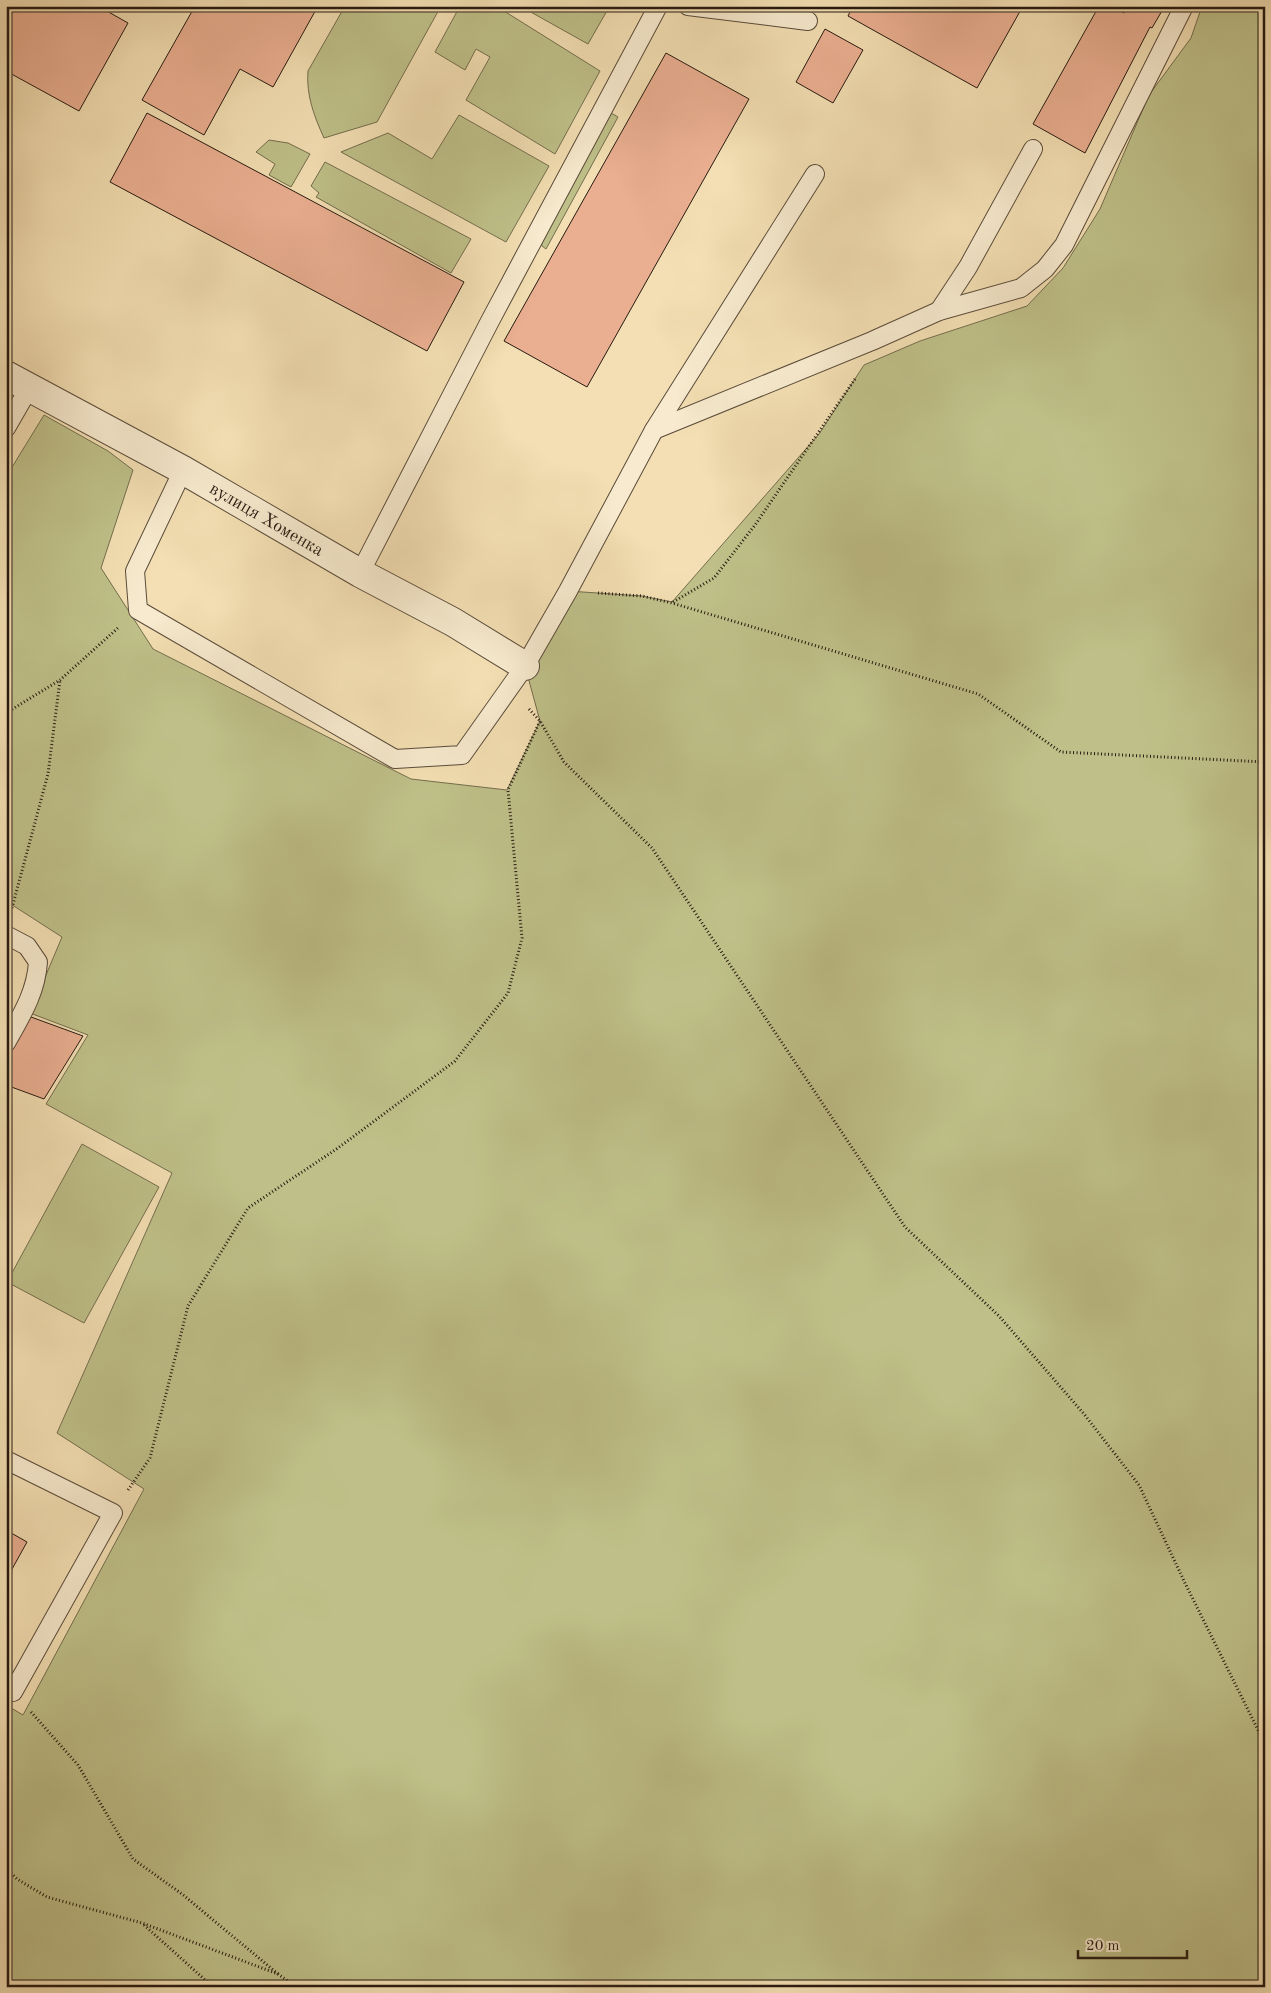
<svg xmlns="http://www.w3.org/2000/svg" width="1271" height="1993" font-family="'Old Standard TT',serif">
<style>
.green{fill:#bfc089;stroke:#736d4d}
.building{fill:#eaaf91;stroke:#271a11}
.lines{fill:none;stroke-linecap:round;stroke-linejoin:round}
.lane-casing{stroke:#5a4b3a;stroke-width:20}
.street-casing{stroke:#5a4b3a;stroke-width:30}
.path{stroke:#271a11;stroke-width:3;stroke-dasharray:1 2.5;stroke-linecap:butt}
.lane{stroke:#f7eace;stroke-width:18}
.street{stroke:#f7eace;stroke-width:28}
.labels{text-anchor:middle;stroke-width:4;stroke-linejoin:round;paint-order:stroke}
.street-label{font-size:18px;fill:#271a11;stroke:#f7eace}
</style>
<rect width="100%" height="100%" fill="#f3dfb3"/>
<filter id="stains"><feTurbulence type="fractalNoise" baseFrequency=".004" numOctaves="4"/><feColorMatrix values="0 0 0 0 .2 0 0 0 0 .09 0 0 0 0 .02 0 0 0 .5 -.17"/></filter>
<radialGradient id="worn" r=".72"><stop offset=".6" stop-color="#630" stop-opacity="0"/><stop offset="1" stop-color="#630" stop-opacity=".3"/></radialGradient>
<g class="green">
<path d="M 345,6 L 441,6 L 377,122 L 324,138 C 314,116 306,95 308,71 Z"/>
<polygon points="460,6 496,6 600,71 555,154 466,100 490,57 476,49 465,70 435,52"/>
<polygon points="520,6 602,6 608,9 588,44"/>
<polygon points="1202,6 1265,6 1265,1987 6,1987 6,1705 23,1715 144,1489 57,1433 172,1173 46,1104 88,1035 30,1013 62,937 6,901 6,477 44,415 108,451 133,470 101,568 153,649 411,779 507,790 540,721 525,666 568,591 642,596 672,602 819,434 864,365 920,341 1027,306 1063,268 1100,209 1149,95 1191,38"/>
<polygon points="611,113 618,117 546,249 542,246 541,240"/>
<polygon points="459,115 549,166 506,242 341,152 388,133 432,159"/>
<polygon points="269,140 288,143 310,154 291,187 269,175 275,164 256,152"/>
<polygon points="325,162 471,239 451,273 316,197 319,193 311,186"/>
<polygon points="82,1144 159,1187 84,1323 7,1282"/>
</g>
<g class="building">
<polygon points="6,6 98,6 128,23 79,111 6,71"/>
<polygon points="195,6 318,6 273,87 240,69 204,135 142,100"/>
<polygon points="853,6 1023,6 977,88 848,16"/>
<polygon points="1099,6 1112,6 1124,13 1128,6 1159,6 1163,9 1152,28 1150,27 1085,153 1033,124"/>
<polygon points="825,29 863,50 833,103 796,82"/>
<polygon points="666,53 749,99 587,387 504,341"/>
<polygon points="147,113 464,282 427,351 110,182"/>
<polygon points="31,1017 83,1036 44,1099 6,1085 6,1059"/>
<polygon points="6,1530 27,1542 6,1580"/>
</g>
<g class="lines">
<g class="lane-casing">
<g id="lane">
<polyline points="688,6 808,21"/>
<polyline points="939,311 968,267 1033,149"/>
<polyline points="6,428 29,388"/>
<polyline points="654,430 872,341 939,311 1021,288 1045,269 1064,245 1184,6"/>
<polyline points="183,470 135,571 138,610 395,759 462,755 525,666 568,591 654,430 815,174"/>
<polyline points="360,573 490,321 658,6"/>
<path d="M 6,935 L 27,946 L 38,962 C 36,993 21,1016 6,1043"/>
<polyline points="6,1460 113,1513 13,1692 6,1688"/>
</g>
</g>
<g class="street-casing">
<g id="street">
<path id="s1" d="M 6,375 L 183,470 L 360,573 L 453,622 L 525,666"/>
</g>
</g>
<g class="path">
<polyline points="598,593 642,596 672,603 978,694 1061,752 1265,762"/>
<polyline points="673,602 714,578 755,525 855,379"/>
<polyline points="529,709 540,721 564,762 652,848 905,1227 999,1316 1084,1414 1139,1485 1184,1581 1265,1744"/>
<polyline points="6,713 60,680 119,627"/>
<polyline points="12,908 48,774 60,680"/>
<polyline points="128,1490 150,1458 188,1306 248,1208 338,1148 455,1061 508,993 522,938 508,790 540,721"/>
<polyline points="31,1712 78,1765 133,1859 182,1894 278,1974"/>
<polyline points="6,1868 17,1879 47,1897 142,1923 278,1974 296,1987"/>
<polyline points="144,1925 213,1987"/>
</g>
<use href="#lane" class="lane"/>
<use href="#street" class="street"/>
</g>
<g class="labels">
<g class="street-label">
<text dy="6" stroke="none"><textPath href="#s1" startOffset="298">вулиця Хоменка</textPath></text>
</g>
</g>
<rect width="1271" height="1993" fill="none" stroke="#f3dfb3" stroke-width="25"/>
<rect x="8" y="8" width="1256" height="1978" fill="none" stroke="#271a11" stroke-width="2.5"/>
<rect x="12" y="12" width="1246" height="1968" fill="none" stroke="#271a11"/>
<path d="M1078 1950v8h109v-8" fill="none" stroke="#271a11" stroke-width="2.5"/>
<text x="1086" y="1950" font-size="15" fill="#271a11" stroke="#f7eace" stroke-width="4" paint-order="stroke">20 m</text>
<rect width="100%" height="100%" filter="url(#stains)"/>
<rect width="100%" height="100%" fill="url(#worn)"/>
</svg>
